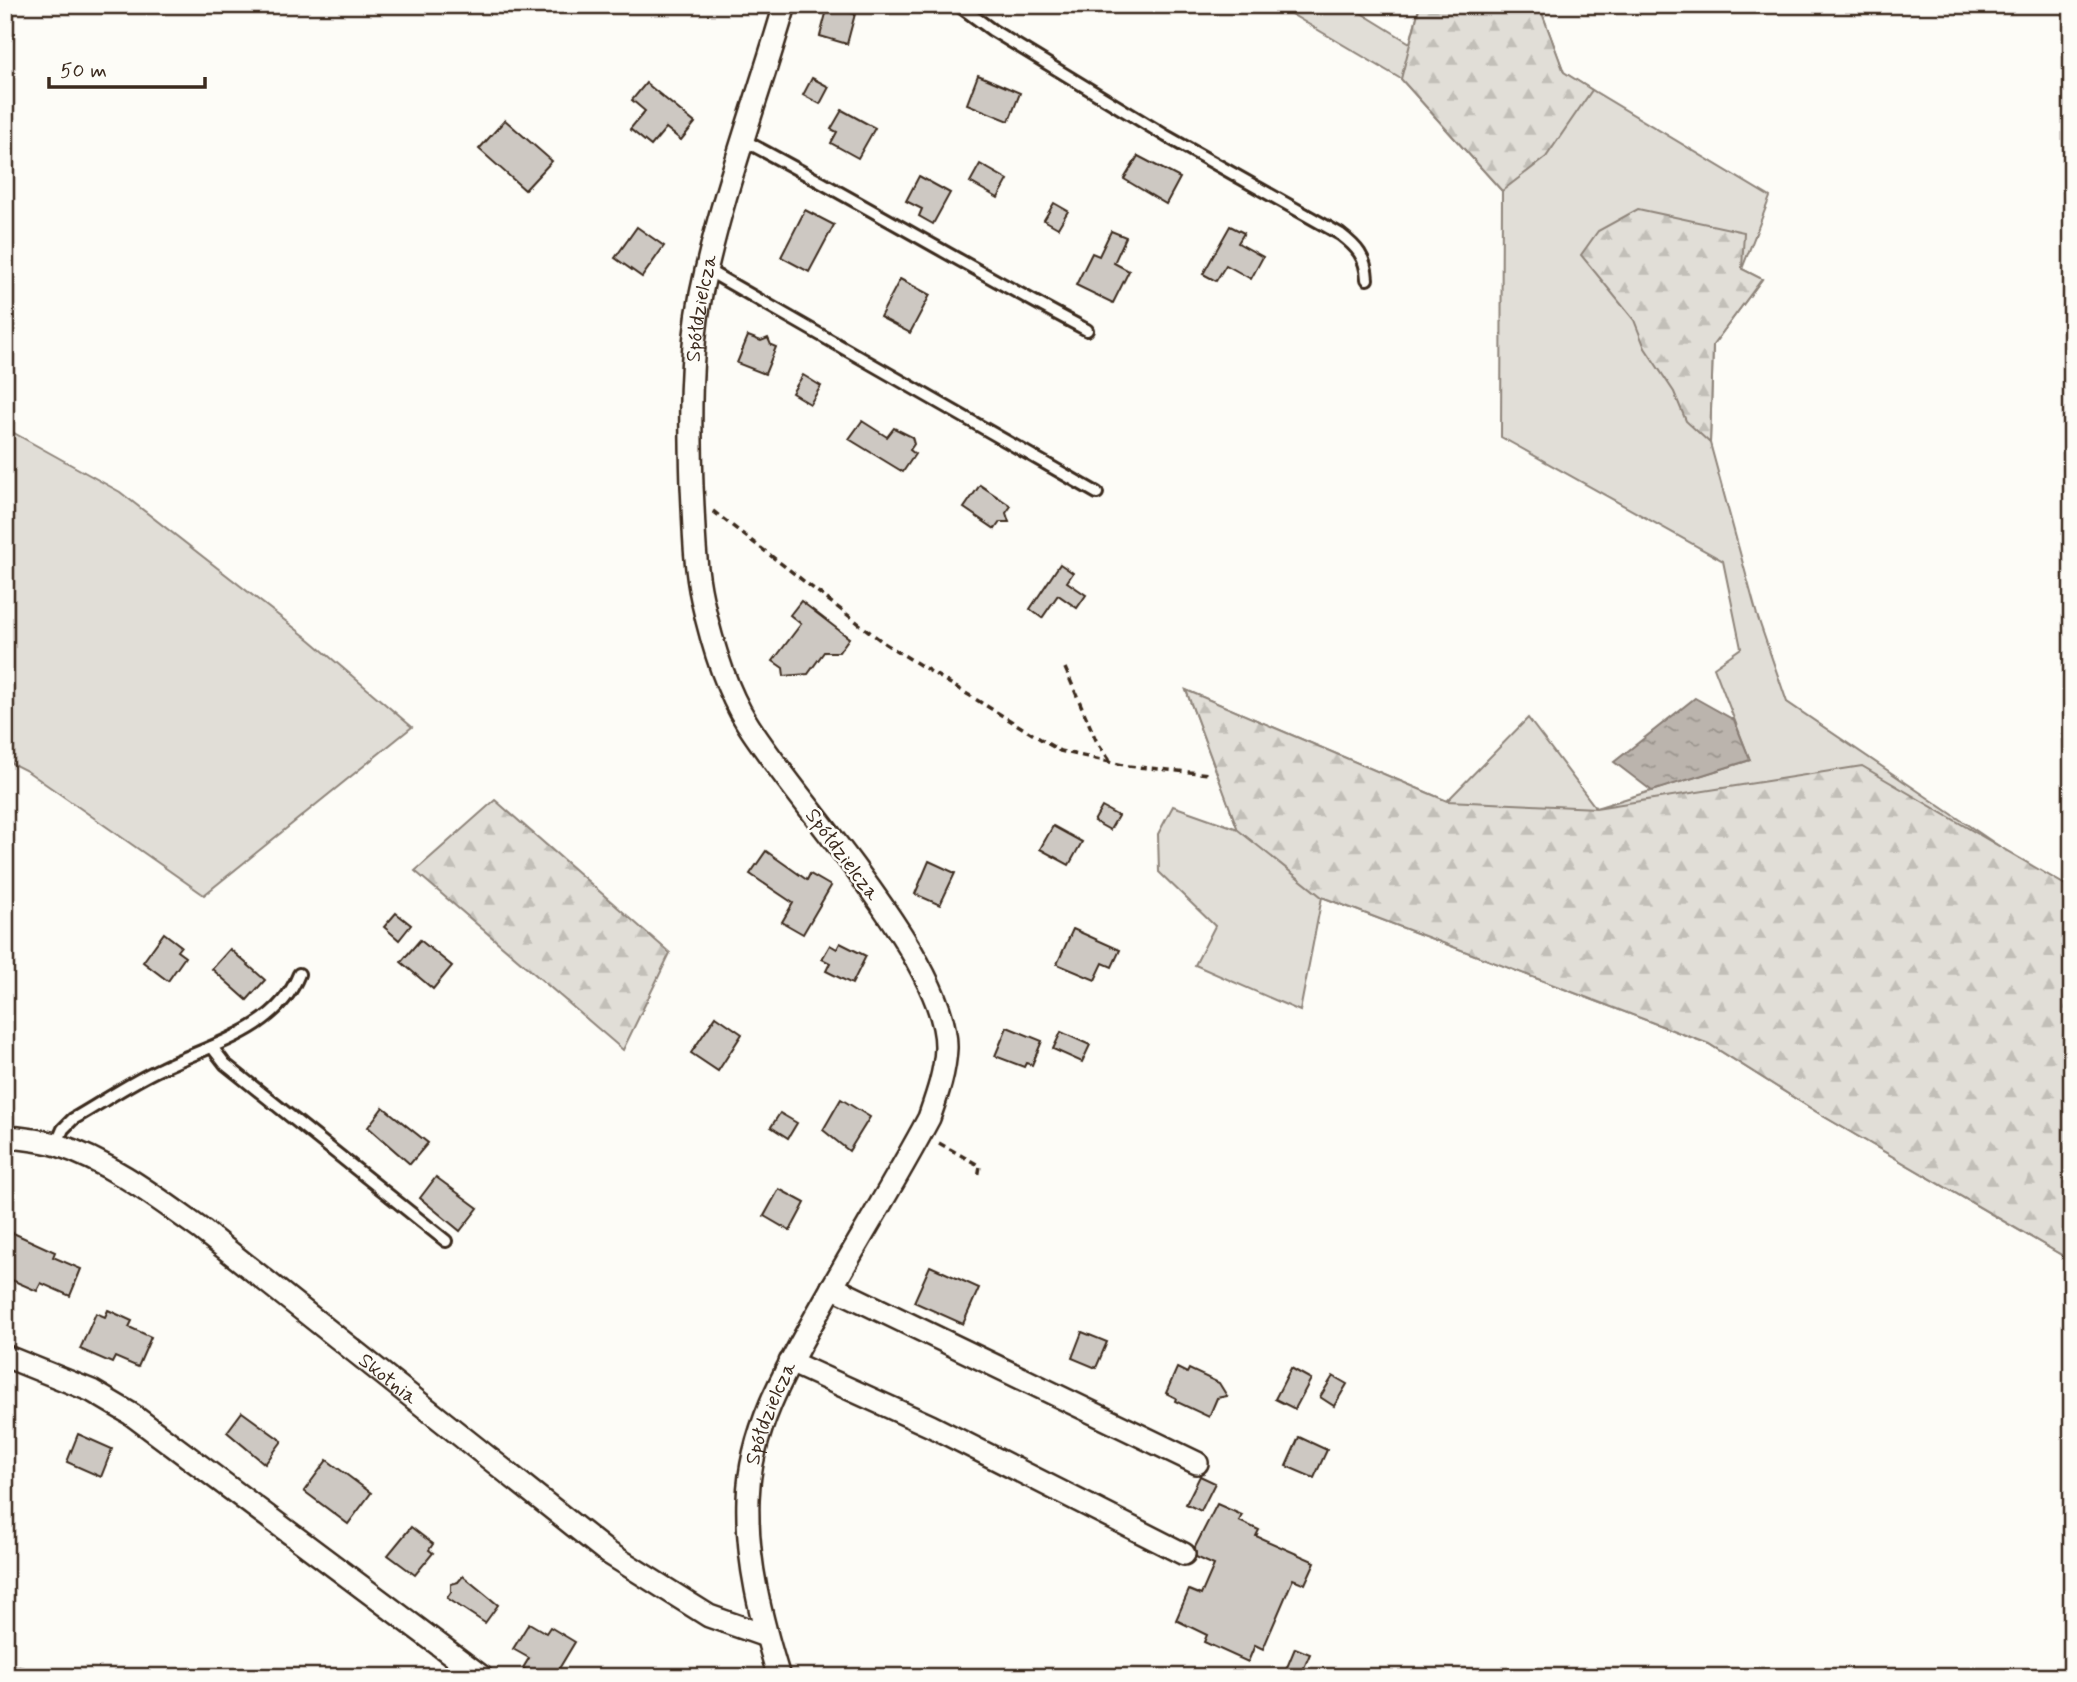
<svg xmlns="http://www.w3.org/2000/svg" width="2077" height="1682" font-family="Mynerve,sans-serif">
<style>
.grass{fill:#e1ded7;stroke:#8e847a;stroke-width:2}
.forest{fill:url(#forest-firs);stroke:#8e847a;stroke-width:2}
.water{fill:url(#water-ripples);stroke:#887d74;stroke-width:2}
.building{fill:#cdc8c2;stroke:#3b2a1e;stroke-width:2}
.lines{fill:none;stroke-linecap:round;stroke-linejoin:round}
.service-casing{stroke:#3b2a1e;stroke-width:16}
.minor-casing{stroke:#3b2a1e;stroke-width:26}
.path{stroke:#3b2a1e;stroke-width:3.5;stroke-dasharray:7 5;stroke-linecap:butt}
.service{stroke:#fdfcf7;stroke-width:10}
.minor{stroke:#fdfcf7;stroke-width:21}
.labels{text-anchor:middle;stroke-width:5;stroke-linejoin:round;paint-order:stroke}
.street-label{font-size:21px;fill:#3b2a1e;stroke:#fdfcf7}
</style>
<defs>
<pattern id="forest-firs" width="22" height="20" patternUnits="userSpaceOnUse" patternTransform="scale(1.75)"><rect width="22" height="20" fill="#e1ded7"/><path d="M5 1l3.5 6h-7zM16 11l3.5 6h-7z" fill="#c2bfb8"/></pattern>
<pattern id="water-ripples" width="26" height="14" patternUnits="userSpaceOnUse" patternTransform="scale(1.75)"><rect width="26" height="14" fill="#bbb4ad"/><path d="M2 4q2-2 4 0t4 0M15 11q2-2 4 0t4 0" fill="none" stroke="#99938c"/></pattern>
</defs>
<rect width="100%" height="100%" fill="#fdfcf7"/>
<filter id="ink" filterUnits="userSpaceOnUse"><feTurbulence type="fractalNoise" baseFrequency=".0143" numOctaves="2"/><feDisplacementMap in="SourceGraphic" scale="14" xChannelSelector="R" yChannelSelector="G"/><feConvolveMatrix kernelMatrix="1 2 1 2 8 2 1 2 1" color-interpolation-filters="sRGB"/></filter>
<g filter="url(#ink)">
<g class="grass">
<polygon points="1276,5 1348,5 1410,43 1420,5 1539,5 1564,73 1770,197 1742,269 1762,279 1713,345 1710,443 1757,615 1787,702 2015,857 2072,889 2072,1261 1823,1116 1709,1044 1322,897 1300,1011 1195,965 1215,926 1159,872 1158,834 1173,806 1238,829 1186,690 1447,801 1528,718 1596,808 1750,760 1714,667 1741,648 1723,561 1501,437 1502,191 1401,79"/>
<polygon points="5,428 120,492 310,640 412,727 204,895 27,771 5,760"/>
<polygon points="5,1663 59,1677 5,1677"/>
</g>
<g class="forest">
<polygon points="1420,5 1539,5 1564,72 1592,90 1546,157 1502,191 1401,79"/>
<polygon points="1638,209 1744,232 1742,269 1762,279 1713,345 1710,443 1686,421 1674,392 1645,348 1634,320 1581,255 1598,231"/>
<polygon points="1186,690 1447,801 1596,808 1862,766 2072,889 2072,1261 1823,1116 1709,1044 1322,897 1238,830"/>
<polygon points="495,800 670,953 623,1050 415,871"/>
</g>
<polygon class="water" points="1695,698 1734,720 1750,760 1652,791 1614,762"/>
<g class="building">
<polygon points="828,6 855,14 847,44 820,36"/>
<polygon points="978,75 1020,93 1009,121 967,104"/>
<polygon points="812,78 829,87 820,104 803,95"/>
<polygon points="646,83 695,123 681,140 666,128 651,146 630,129 645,111 632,100"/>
<polygon points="842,110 875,128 858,158 831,143 837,132 831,129"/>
<polygon points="505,120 552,161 525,190 479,149"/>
<polygon points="1138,156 1180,178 1166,204 1124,179"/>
<polygon points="980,164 1008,180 998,198 970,182"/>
<polygon points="919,176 950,193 933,224 919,216 922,209 906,201"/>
<polygon points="1054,203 1068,211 1058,228 1044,220"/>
<polygon points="805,210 834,225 809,272 781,257"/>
<polygon points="1230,226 1244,233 1238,243 1263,257 1251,279 1226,265 1216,281 1203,274"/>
<polygon points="637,227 664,246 642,277 615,258"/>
<polygon points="1111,231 1126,237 1114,263 1129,271 1113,303 1076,285 1092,253 1099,256"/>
<polygon points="900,279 930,295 910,333 880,317"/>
<polygon points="748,336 761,341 768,338 771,345 776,347 765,374 737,363"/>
<polygon points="803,375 821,386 810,404 792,393"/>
<polygon points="862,421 887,437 894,428 912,437 914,444 910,450 915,454 903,472 849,439"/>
<polygon points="980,485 1011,506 1006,513 1009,522 1000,522 995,529 964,508"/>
<polygon points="1060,564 1073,573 1067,582 1086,595 1077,608 1058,595 1042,618 1030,609"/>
<polygon points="801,601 849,638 839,652 824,652 808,674 784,676 783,668 773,661 801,624 790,615"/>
<polygon points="1102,807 1118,816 1110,830 1094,821"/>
<polygon points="1053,826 1082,842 1069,865 1040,849"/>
<polygon points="766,851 807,880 810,874 831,886 803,934 782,922 793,903 750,874"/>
<polygon points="929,861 955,873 940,905 915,894"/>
<polygon points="396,913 411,925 399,940 384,927"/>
<polygon points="1073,929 1120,950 1112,967 1103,963 1095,980 1057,964"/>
<polygon points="164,933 181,946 177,951 185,957 168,981 143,962"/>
<polygon points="420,940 452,966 433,989 401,962"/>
<polygon points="840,943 866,956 852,984 826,971 830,963 822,959 830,945 837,949"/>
<polygon points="230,949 265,980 247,1000 212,969"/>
<polygon points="716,1016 742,1034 718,1071 691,1053"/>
<polygon points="1007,1027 1042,1041 1032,1065 1026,1063 1024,1067 995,1056"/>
<polygon points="1061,1032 1090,1045 1082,1062 1053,1049"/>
<polygon points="841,1099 870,1117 849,1151 823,1130"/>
<polygon points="383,1107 428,1143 410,1164 368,1127"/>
<polygon points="780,1113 797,1123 788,1138 771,1127"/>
<polygon points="436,1177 478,1208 460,1231 420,1198"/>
<polygon points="779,1189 805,1203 790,1231 764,1216"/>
<polygon points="11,1232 55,1252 53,1257 81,1269 70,1296 41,1283 37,1291 5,1277 5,1244"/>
<polygon points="930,1266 979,1288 963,1324 914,1302"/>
<polygon points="108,1310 132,1321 129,1327 151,1337 138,1367 115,1357 112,1363 80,1349 96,1313 105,1317"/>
<polygon points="1082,1332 1107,1342 1096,1368 1072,1358"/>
<polygon points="1177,1368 1187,1373 1189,1369 1219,1383 1227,1396 1217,1398 1209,1417 1175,1401 1176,1398 1166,1393"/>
<polygon points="1291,1368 1311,1379 1295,1409 1275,1399"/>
<polygon points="1333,1376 1347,1384 1334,1406 1320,1397"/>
<polygon points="242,1412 282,1441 265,1464 227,1432"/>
<polygon points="78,1434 112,1449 101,1477 67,1462"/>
<polygon points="1299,1437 1327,1450 1314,1478 1286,1466"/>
<polygon points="327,1460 371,1493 348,1524 304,1491"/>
<polygon points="1200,1476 1215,1483 1201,1511 1186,1504"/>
<polygon points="1217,1504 1242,1515 1239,1521 1259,1530 1256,1536 1315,1562 1305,1584 1293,1579 1263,1649 1255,1645 1248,1662 1204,1642 1207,1635 1176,1620 1189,1590 1201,1595 1214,1565 1196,1557 1195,1547"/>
<polygon points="411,1527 433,1544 429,1550 433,1553 415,1575 388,1555"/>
<polygon points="463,1576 498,1605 485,1623 447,1598 451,1592 451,1584 458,1582"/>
<polygon points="529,1623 546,1633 550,1627 575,1642 554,1677 538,1677 523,1668 529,1658 513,1649"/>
<polygon points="1295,1648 1310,1654 1300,1677 1283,1677"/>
</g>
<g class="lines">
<g class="service-casing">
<g id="service">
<path d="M 958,5 L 992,30 L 1166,136 L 1340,234 C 1357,247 1366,257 1367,279"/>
<path d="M 743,140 C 859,201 971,269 1087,330"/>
<polyline points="707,270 1097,493"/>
<polyline points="212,1047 225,1064 446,1241"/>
<path d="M 56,1145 L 63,1129 L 73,1119 C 103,1102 131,1082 162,1068 C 212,1044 277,1030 299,974"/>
</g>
</g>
<g class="minor-casing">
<g id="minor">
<path id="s1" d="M 5,1136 C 22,1139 42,1140 58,1145 C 112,1163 157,1198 202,1230 L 607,1552 L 709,1616 L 766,1636"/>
<polyline points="832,1287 1197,1463"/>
<polyline points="5,1356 92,1391 131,1414 482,1677"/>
<polyline points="790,1362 931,1426 1184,1554"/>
<path id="s2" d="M 779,1677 C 761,1619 746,1560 748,1499 C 750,1429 787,1367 821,1307 C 856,1244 895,1182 929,1118 C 937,1095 945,1073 946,1048 C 948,961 795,801 747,723 C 725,688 711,640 702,599 C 694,564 694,522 692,486 C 690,422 689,357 701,294 C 721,196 757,101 785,5"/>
</g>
</g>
<g class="path">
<polyline points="713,511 884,643 1060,751 1128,766 1209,774"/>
<polyline points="1065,668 1096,740 1112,764"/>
<polyline points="939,1143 980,1166 978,1178"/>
</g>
<use href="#service" class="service"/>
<use href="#minor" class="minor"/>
</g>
</g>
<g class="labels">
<g class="street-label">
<text dy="7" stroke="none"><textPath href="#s2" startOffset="1489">Spółdzielcza</textPath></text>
<text transform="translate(843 854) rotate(53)" y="7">Spółdzielcza</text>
<text dy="7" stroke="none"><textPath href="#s1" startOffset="460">Skotnia</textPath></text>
<text dy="7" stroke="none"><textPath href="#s2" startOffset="271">Spółdzielcza</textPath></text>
</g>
</g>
<rect width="2077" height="1682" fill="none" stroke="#fdfcf7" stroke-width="28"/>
<rect x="14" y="14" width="2049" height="1654" fill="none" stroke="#3b2a1e" stroke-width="2.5" filter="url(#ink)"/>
<path d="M49 77v10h156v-10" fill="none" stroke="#3b2a1e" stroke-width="3.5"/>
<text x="60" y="77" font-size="21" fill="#3b2a1e" stroke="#fdfcf7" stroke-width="5" paint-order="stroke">50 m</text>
</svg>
